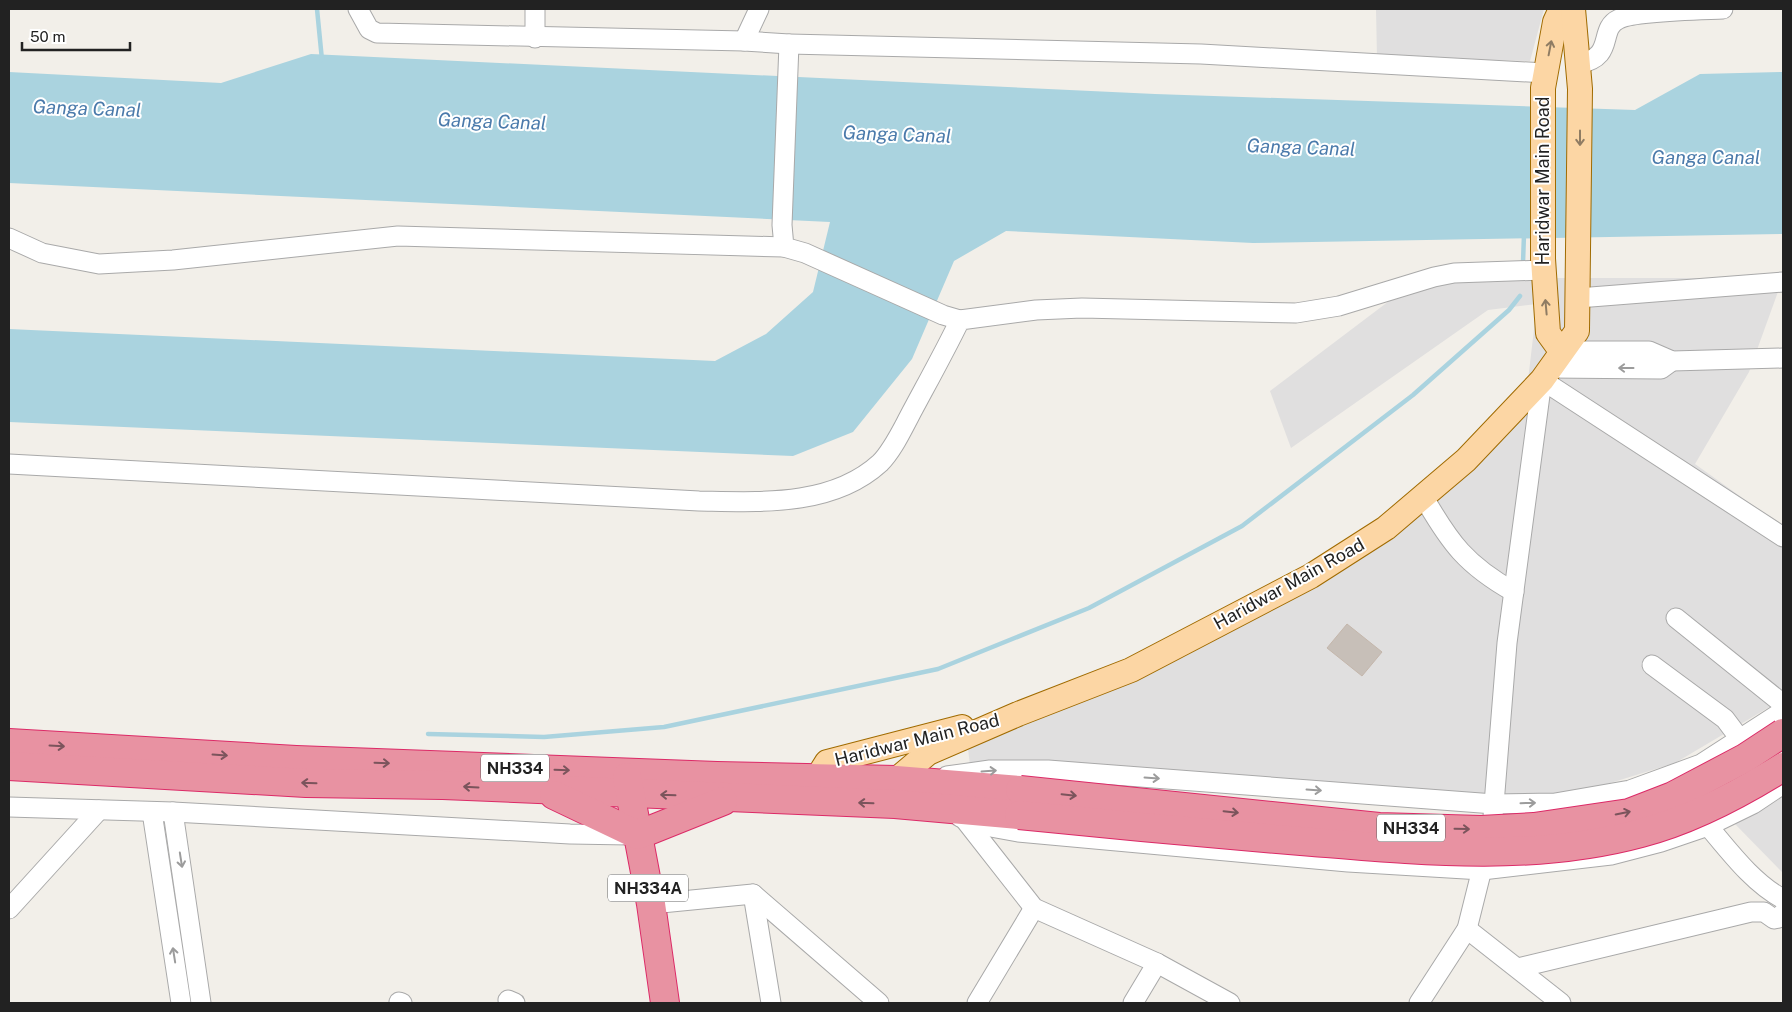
<svg xmlns="http://www.w3.org/2000/svg" width="1792" height="1012" font-family="'Public Sans',sans-serif">
<style>
.residential{fill:#e0dfdf}
.water{fill:#aad3df}
.lines{fill:none;stroke-linecap:round;stroke-linejoin:round}
.stream{stroke:#aad3df;stroke-width:4.5}
.building{fill:#c7bfb8;stroke:#c4b6ab}
.minor-casing{stroke:#a9a9a9;stroke-width:21}
.major-casing{stroke:#a06b00;stroke-width:26}
.highway-casing{stroke:#dc2a67;stroke-width:30}
.minor{stroke:#fff;stroke-width:19}
.major{stroke:#fcd6a4;stroke-width:24}
.highway{stroke:#e892a2;stroke-width:28}
.highway-bridge-casing{stroke:#dc2a67;stroke-width:30;stroke-linecap:butt}
.highway-bridge{stroke:#e892a2;stroke-width:28}
.oneway{stroke:#8f7c63}
.oneway2{stroke:#9c9c9c}
.oneway3{stroke:#7b545c}
.labels{text-anchor:middle;stroke-width:4;stroke-linejoin:round;paint-order:stroke}
.shield{fill:#fff;stroke:#646464;stroke-width:1}
.shield-label{font-size:16px;font-weight:bold;fill:#222}
.street-label{font-size:18px;fill:#222;stroke:#fff}
.water-label{font-size:19px;font-style:italic;fill:#4a7aab;stroke:#fff}
</style>
<rect width="100%" height="100%" fill="#f2efe9"/>
<g class="residential">
<polygon points="1376,9 1544,9 1530,61 1377,57"/>
<polygon points="1467,278 1783,278 1749,372 1695,464 1783,527 1783,699 1675,763 1591,789 1470,802 971,774 967,740 1080,703 1186,656 1345,566 1455,486 1524,414 1537,304 1488,310 1291,448 1270,391 1397,295"/>
<polygon points="1783,793 1783,873 1735,824"/>
</g>
<polygon class="water" points="311,54 1155,94 1635,110 1700,74 1783,72 1783,234 1253,243 1006,231 954,261 912,359 853,432 793,456 9,422 9,329 715,361 766,334 813,292 830,222 9,183 9,72 221,83"/>
<g class="lines">
<g class="stream">
<polyline points="317,9 322,60"/>
<polyline points="1523,263 1524,234"/>
<polyline points="428,734 544,737 664,727 938,669 1089,608 1242,526 1413,395 1509,310 1520,296"/>
</g>
</g>
<polygon class="building" points="1347,624 1382,652 1362,676 1327,648"/>
<g class="lines">
<g class="minor-casing">
<g id="minor">
<polyline points="358,9 369,29 377,33 744,41 789,44"/>
<polyline points="535,38 535,9"/>
<polyline points="744,41 759,9"/>
<path d="M 1578,64 C 1617,57 1597,29 1619,19 C 1635,11 1701,10 1723,9"/>
<polyline points="9,238 42,253 99,264 173,260 398,236 784,247"/>
<polyline points="1578,298 1783,282"/>
<polyline points="960,320 943,315 805,253 784,247 782,225 789,44 1201,54 1545,73"/>
<polyline points="1561,351 1649,351 1672,361 1783,358"/>
<polyline points="1550,368 1661,369 1672,361"/>
<path d="M 9,464 L 699,501 C 759,502 832,507 880,463 C 892,451 901,432 909,417 C 926,385 944,353 960,320 L 1036,310 L 1082,308 L 1296,313 L 1339,306 L 1434,277 L 1454,273 L 1543,270"/>
<path d="M 1423,496 C 1450,543 1466,565 1514,592"/>
<polyline points="1676,618 1783,704"/>
<polyline points="1652,665 1725,719 1740,739"/>
<polyline points="947,776 990,770 1048,770 1494,804 1555,803 1630,790 1701,764 1783,711"/>
<polyline points="9,807 173,812 570,834 629,835"/>
<polyline points="152,812 181,1003"/>
<polyline points="173,812 201,1003"/>
<polyline points="960,817 985,826 1018,832 1348,862 1482,870 1611,855 1661,842 1708,826 1753,804 1783,784"/>
<polyline points="965,820 1034,908 1157,963 1230,1003"/>
<path d="M 1708,826 C 1730,852 1753,883 1783,899"/>
<polyline points="753,894 771,1003"/>
<polyline points="651,904 753,894 879,1003"/>
<polyline points="9,909 99,810"/>
<polyline points="1467,929 1561,1003"/>
<polyline points="1518,968 1751,912 1764,912 1774,919 1779,918 1783,913"/>
<polyline points="508,1000 515,1003"/>
<polyline points="399,1002 402,1003"/>
<polyline points="977,1003 1034,908"/>
<polyline points="1133,1003 1157,963"/>
<polyline points="1419,1003 1467,929 1492,829 1507,643 1542,380 1783,537"/>
</g>
</g>
<g class="major-casing">
<g id="major">
<polyline points="1561,9 1555,22 1543,88 1543,259 1548,333 1561,351"/>
<polyline points="895,792 896,780 928,753 1018,714 1131,670 1311,576 1386,528 1466,460 1542,380 1577,331 1580,89 1573,9"/>
<polyline points="816,793 817,778 827,762 962,727"/>
</g>
</g>
<g class="highway-casing">
<g id="highway">
<polyline points="9,743 296,760 717,776 896,780 1020,790"/>
<polyline points="9,766 306,783 443,785 895,804 1019,815"/>
<polyline points="627,777 651,904 665,1003"/>
<polyline points="554,795 638,835 723,801"/>
</g>
</g>
<use href="#minor" class="minor"/>
<use href="#major" class="major"/>
<use href="#highway" class="highway"/>
<g class="highway-bridge-casing">
<g id="highway-bridge">
<polyline points="1020,790 1379,827 1481,830 1534,827 1629,813 1673,796 1745,758 1783,733"/>
<path d="M 1019,815 C 1117,825 1215,834 1313,842 C 1422,851 1534,862 1641,833 C 1691,820 1740,794 1783,767"/>
</g>
</g>
<use href="#highway-bridge" class="highway-bridge"/>
</g>
<defs><path id="oneway-shaft" d="M-6 0H5M1.5-3L5.5 0L1.5 3" fill="none" stroke-width="1.6" stroke-linecap="round" stroke-linejoin="round" transform="scale(1.25)"/></defs>
<g class="oneway">
<use href="#oneway-shaft" transform="translate(1550 48) rotate(-79)"/>
<use href="#oneway-shaft" transform="translate(1580 138) rotate(90)"/>
<use href="#oneway-shaft" transform="translate(1546 307) rotate(-95)"/>
</g>
<g class="oneway2">
<use href="#oneway-shaft" transform="translate(1626 368) rotate(-180)"/>
<use href="#oneway-shaft" transform="translate(989 771) rotate(-4)"/>
<use href="#oneway-shaft" transform="translate(1152 778) rotate(4)"/>
<use href="#oneway-shaft" transform="translate(1314 790) rotate(4)"/>
<use href="#oneway-shaft" transform="translate(1528 803) rotate(-1)"/>
<use href="#oneway-shaft" transform="translate(181 860) rotate(81)"/>
<use href="#oneway-shaft" transform="translate(174 955) rotate(-99)"/>
</g>
<g class="oneway3">
<use href="#oneway-shaft" transform="translate(57 746) rotate(3)"/>
<use href="#oneway-shaft" transform="translate(220 755) rotate(4)"/>
<use href="#oneway-shaft" transform="translate(382 763) rotate(2)"/>
<use href="#oneway-shaft" transform="translate(562 770) rotate(2)"/>
<use href="#oneway-shaft" transform="translate(309 783) rotate(-178)"/>
<use href="#oneway-shaft" transform="translate(471 787) rotate(-177)"/>
<use href="#oneway-shaft" transform="translate(668 795) rotate(-178)"/>
<use href="#oneway-shaft" transform="translate(1069 795) rotate(6)"/>
<use href="#oneway-shaft" transform="translate(866 803) rotate(-178)"/>
<use href="#oneway-shaft" transform="translate(1231 812) rotate(6)"/>
<use href="#oneway-shaft" transform="translate(1623 813) rotate(-11)"/>
<use href="#oneway-shaft" transform="translate(1462 829) rotate(1)"/>
</g>
<g class="labels">
<g class="shield">
<rect x="481" y="754.5" width="68" height="27" rx="4"/>
<rect x="1377" y="814.5" width="68" height="27" rx="4"/>
<rect x="608" y="874.5" width="80" height="27" rx="4"/>
</g>
<g class="shield-label">
<text x="515" y="774">NH334</text>
<text x="1411" y="834">NH334</text>
<text x="648" y="894">NH334A</text>
</g>
<g class="street-label">
<text transform="translate(1543 181) rotate(-90)" y="6">Haridwar Main Road</text>
<text transform="translate(1289 584) rotate(-29)" y="6">Haridwar Main Road</text>
<text transform="translate(917 740) rotate(-14)" y="6">Haridwar Main Road</text>
</g>
<g class="water-label">
<text transform="translate(87 108) rotate(2)" y="7">Ganga Canal</text>
<text transform="translate(492 121) rotate(2)" y="7">Ganga Canal</text>
<text transform="translate(897 134) rotate(2)" y="7">Ganga Canal</text>
<text transform="translate(1301 147) rotate(2)" y="7">Ganga Canal</text>
<text x="1706" y="164">Ganga Canal</text>
</g>
</g>
<rect width="1792" height="1012" fill="none" stroke="#222222" stroke-width="20"/>
<path d="M22 42v8h108v-8" fill="none" stroke="#222222" stroke-width="2.5"/>
<text x="30" y="42" font-size="15" fill="#222222" stroke="#ffffff" stroke-width="4" paint-order="stroke">50 m</text>
</svg>
